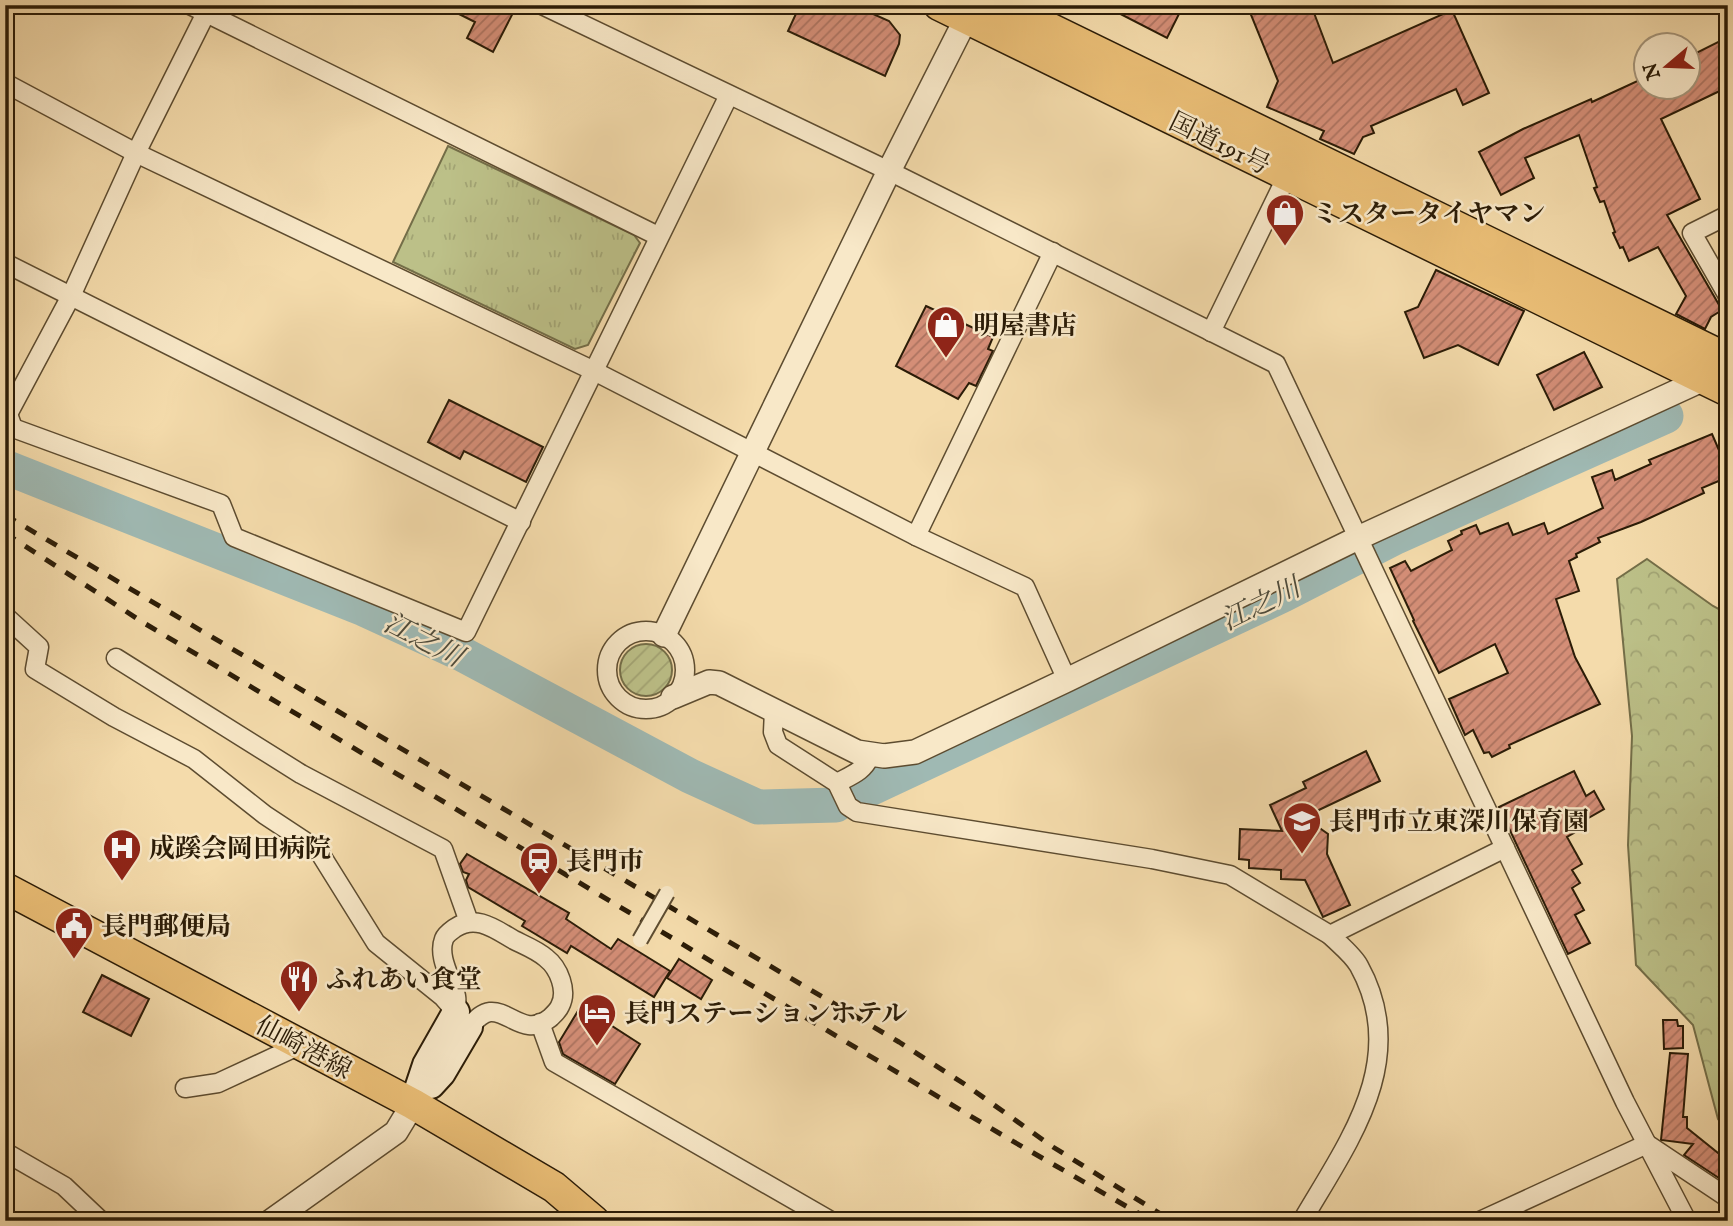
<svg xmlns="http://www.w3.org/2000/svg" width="1733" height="1226" font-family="'IM FELL English','Noto Serif JP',serif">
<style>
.forest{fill:url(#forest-crowns);stroke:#746e48;stroke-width:2}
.park{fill:url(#park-tufts);stroke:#746e48;stroke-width:2}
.garden{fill:url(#garden-furrows);stroke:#746e48;stroke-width:2}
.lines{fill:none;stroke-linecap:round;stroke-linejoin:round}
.river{stroke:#9fb9b3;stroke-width:35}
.building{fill:url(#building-hatch);stroke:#2b1c07;stroke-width:2}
.minor-casing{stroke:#5d4c30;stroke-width:21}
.tertiary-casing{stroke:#5d4c30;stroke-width:26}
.secondary-casing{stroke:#2b1c07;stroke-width:30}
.primary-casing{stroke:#2b1c07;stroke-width:33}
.trunk-casing{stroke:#2b1c07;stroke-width:33}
.minor{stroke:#f8e8c8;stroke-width:18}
.tertiary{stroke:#f8e8c8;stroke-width:23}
.secondary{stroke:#f8e8c8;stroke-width:26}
.primary{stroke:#eabe76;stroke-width:30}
.trunk{stroke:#eabe76;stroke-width:30}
.rail{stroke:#2b1c07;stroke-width:5;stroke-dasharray:12 12;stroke-linecap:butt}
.pedestrian-bridge-casing{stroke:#5d4c30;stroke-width:18;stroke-linecap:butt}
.pedestrian-bridge{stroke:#f8e8c8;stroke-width:14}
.labels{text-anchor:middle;stroke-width:5;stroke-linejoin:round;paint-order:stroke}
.street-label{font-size:26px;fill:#2b1c07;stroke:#f8e8c8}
.poi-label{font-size:26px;font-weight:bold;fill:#2b1c07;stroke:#f8e8c8;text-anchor:start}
.water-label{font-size:28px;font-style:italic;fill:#4e4b3b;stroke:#f8e8c8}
</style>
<defs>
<pattern id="forest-crowns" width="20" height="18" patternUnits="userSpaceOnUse" patternTransform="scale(1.75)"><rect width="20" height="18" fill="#bcc088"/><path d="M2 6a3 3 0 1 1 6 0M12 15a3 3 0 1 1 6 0" fill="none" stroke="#a2a474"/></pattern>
<pattern id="park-tufts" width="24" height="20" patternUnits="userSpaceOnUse" patternTransform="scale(1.75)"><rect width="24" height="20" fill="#bcc088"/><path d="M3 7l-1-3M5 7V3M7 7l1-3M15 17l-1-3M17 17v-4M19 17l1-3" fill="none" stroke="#a2a474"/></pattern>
<pattern id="garden-furrows" width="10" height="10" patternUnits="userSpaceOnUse" patternTransform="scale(1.75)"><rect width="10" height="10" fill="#bcc088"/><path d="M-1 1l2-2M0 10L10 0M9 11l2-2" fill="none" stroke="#a2a474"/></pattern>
<pattern id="building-hatch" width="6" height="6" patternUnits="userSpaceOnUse" patternTransform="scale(1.75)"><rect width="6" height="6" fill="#d48e77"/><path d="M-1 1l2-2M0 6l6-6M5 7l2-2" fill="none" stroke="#ac7360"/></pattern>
</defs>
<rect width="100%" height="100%" fill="#f4dbab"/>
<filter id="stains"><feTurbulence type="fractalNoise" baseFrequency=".00286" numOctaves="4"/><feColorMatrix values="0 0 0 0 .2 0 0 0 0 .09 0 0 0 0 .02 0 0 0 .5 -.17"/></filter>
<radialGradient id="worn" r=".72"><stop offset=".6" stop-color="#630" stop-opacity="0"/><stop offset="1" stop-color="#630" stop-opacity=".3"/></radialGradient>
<polygon class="forest" points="1647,559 1713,606 1728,614 1728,1132 1718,1119 1693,1025 1636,965 1628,845 1632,736 1617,579"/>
<polygon class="park" points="448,146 634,235 640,243 588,345 575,349 393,262"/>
<circle class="garden" cx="646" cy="670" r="26"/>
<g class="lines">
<g class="river">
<polyline points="5,467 364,609 462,654 690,776 758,807 836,805"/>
<polyline points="857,795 1283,595 1396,537 1666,416"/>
</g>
</g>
<g class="building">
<polygon points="441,5 517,5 493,52 467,38 475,22"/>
<polygon points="800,5 853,5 889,21 900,35 899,44 885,76 788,31"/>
<polygon points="1103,5 1172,5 1181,10 1167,38"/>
<polygon points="1247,5 1311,5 1333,63 1452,10 1489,93 1463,105 1456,89 1371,126 1374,133 1363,137 1354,154 1320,139 1324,131 1267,107 1278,81"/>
<polygon points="1728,37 1728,87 1661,119 1700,199 1667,215 1722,310 1711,317 1705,329 1676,314 1686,296 1658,247 1629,261 1623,247 1620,248 1613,233 1615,232 1604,201 1600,202 1594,188 1597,187 1579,135 1525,158 1534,178 1501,195 1479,152 1523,129 1591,99 1592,102 1646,77 1646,88 1688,88 1688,57"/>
<polygon points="1436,270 1524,311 1498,365 1458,345 1424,358 1405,312 1418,307"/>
<polygon points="926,306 993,337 988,349 993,351 976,386 969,383 958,399 896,366"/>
<polygon points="1584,352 1602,387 1554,410 1537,375"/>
<polygon points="449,400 543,447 526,482 464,451 460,459 428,442"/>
<polygon points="1712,434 1728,471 1728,477 1702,488 1704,493 1641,522 1598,538 1600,542 1576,554 1577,557 1569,561 1579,591 1556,599 1575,657 1600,704 1509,745 1510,748 1492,757 1489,752 1484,753 1473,730 1465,735 1449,699 1508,673 1495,644 1439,673 1413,621 1414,620 1390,568 1405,561 1411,571 1452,550 1448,541 1462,534 1461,531 1476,525 1480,534 1508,523 1513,535 1544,523 1548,534 1603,508 1592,477 1612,470 1615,480 1651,464 1649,460"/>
<polygon points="1366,751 1380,781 1304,817 1328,834 1327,854 1350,905 1323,917 1305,880 1281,879 1281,870 1249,868 1249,860 1239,859 1240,829 1282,831 1270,805 1306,788 1303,782"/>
<polygon points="1574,771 1586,796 1594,791 1604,809 1571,828 1574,833 1567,837 1582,864 1572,870 1580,883 1572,888 1584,910 1575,915 1590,943 1568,954 1499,807"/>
<polygon points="467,854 569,913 566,919 611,949 618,939 670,971 654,997 571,946 567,953 522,926 525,921 468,887 466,880 469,874 463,872 460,864"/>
<polygon points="679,959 712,980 701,999 667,978"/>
<polygon points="102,975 149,999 131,1036 83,1012"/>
<polygon points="581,1006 640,1044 615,1084 563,1054 559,1042"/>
<polygon points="1663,1020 1677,1020 1678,1026 1683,1026 1683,1048 1664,1049"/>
<polygon points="1670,1053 1688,1054 1683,1117 1687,1117 1687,1128 1728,1161 1728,1184 1684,1155 1693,1144 1661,1140"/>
</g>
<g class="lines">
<g class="minor-casing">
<g id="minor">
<polyline points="190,5 658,236"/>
<polyline points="542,5 889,171 1276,364 1625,1102 1687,1221"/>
<polyline points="5,83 136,153 592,370 916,536 1025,587 1067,680"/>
<polyline points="1728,215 1692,233 1728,296"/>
<polyline points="5,263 521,522"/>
<polyline points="1211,332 1287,176"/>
<polyline points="5,413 8,414 13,428 221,504 234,537 466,632 729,95"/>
<polyline points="8,414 71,296 136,153 210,5"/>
<polyline points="916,536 1053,252"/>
<polyline points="5,616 39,647 35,669 114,717 194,759 265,815 318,850 376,943 443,997 456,1012"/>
<circle cx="646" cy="670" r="39"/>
<polyline points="116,658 301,774 443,849 469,922"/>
<polyline points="774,711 773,732 778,745 837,783 848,806 857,812 1152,859 1230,875 1330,935"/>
<path d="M 837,783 C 852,775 864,771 870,756"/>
<path d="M 456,1012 C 456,1007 457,1001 456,996 C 452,979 437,957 444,939 C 446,934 451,931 455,928 C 476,914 495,929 514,940 C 524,945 537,950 546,958 C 559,968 568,991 560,1006 C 558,1011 553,1015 550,1018 C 525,1038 509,1010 490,1012 C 481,1013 475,1021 469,1027"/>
<polyline points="540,1023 554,1062 831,1221"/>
<polyline points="185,1088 218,1083 300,1045"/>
<polyline points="1650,1146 1728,1198"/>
<polyline points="5,1152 64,1186 101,1221"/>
<path d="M 1302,1221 C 1348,1142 1411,1060 1359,966 C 1353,955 1339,944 1330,935 L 1505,848"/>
<polyline points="1480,1221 1647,1144"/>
</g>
</g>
<g class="tertiary-casing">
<g id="tertiary">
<polyline points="664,635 889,171 973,5"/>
<polyline points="673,697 709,682 719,683 857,752 884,756 915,752 1067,680 1358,538 1704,379 1712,373"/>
<polyline points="271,1221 396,1132 413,1104"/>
</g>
</g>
<g class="secondary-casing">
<g id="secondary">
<polyline points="431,1085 442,1073 469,1027"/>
<polyline points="413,1104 426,1065 456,1012"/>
</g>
</g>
<g class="primary-casing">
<polyline id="primary" points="5,888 413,1104 554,1187 594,1221"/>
</g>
<g class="trunk-casing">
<g id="trunk">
<polyline points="939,5 1728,391"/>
<polyline points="1002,5 1728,359"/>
</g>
</g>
<use href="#minor" class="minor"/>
<use href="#tertiary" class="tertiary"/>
<use href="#secondary" class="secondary"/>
<use href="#primary" class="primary"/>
<use href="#trunk" class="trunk"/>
<g class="rail">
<polyline points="5,515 899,1042 966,1085 1053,1147 1172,1221"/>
<polyline points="5,533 144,623 1009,1139 1152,1221"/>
</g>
<g class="pedestrian-bridge-casing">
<polyline id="pedestrian-bridge" points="640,940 667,893"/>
</g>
<use href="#pedestrian-bridge" class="pedestrian-bridge"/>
</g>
<defs>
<g id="shop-pin" transform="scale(2.0125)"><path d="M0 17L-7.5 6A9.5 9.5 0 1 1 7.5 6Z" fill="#8f2418" stroke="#f8e8c8"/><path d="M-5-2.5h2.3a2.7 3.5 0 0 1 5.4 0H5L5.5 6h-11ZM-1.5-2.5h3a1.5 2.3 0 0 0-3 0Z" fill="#fff"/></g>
<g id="school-pin" transform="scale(2.0125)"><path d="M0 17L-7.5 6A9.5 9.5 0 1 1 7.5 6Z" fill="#8f2418" stroke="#f8e8c8"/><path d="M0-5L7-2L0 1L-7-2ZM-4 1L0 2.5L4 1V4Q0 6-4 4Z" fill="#fff"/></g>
<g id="hospital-pin" transform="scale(2.0125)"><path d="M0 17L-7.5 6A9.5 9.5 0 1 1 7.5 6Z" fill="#8f2418" stroke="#f8e8c8"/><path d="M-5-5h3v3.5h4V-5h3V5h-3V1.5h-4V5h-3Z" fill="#fff"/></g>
<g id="station-pin" transform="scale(2.0125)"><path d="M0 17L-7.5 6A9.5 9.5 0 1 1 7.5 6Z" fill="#8f2418" stroke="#f8e8c8"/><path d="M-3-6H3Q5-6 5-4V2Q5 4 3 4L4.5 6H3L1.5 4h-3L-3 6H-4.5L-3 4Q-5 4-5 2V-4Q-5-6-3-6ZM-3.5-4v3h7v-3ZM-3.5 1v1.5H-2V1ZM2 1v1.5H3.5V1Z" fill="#fff"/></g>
<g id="civic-pin" transform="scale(2.0125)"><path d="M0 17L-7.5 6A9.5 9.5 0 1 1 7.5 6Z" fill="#8f2418" stroke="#f8e8c8"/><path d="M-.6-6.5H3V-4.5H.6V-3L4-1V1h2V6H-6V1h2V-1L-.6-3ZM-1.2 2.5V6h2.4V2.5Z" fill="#fff"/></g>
<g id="restaurant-pin" transform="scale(2.0125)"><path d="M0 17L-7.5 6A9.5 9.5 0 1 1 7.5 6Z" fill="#8f2418" stroke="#f8e8c8"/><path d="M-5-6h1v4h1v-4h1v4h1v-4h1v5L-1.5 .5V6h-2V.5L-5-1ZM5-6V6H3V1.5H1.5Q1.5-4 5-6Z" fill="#fff"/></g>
<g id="hotel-pin" transform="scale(2.0125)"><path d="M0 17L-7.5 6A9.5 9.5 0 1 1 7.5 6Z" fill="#8f2418" stroke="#f8e8c8"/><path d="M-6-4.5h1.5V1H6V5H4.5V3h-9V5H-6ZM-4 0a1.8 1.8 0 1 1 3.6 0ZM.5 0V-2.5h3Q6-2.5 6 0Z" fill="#fff"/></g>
</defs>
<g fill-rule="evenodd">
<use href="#shop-pin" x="1285" y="213"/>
<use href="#shop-pin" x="946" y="325"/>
<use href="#school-pin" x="1302" y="821"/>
<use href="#hospital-pin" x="122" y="848"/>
<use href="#station-pin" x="539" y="861"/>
<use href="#civic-pin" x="74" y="926"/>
<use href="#restaurant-pin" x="299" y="979"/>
<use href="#hotel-pin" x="597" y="1013"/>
</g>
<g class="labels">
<g class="street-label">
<text transform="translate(1220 143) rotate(26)" y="9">国道191号</text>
<text transform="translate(304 1047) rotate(28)" y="9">仙崎港線</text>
</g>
<g class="poi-label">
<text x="1312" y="222">ミスタータイヤマン</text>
<text x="973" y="334">明屋書店</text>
<text x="1329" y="830">長門市立東深川保育園</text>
<text x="149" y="857">成蹊会岡田病院</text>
<text x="566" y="870">長門市</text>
<text x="101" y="935">長門郵便局</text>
<text x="326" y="988">ふれあい食堂</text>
<text x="624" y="1022">長門ステーションホテル</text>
</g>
<g class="water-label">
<text transform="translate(1260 603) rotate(-26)" y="10">江之川</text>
<text transform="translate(424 639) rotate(27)" y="10">江之川</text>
</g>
</g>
<rect width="1733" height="1226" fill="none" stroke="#f4dbab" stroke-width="28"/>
<rect x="7" y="7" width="1719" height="1212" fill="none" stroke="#2b1c07" stroke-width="3.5"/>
<rect x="14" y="14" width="1705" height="1198" fill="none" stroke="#2b1c07" stroke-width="2"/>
<g transform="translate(1667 66) rotate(251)"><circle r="33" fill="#f8e8c8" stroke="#a6967b" stroke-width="2"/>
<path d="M0-5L12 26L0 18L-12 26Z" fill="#8f2418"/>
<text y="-10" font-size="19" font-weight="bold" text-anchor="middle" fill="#2b1c07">N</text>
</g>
<rect width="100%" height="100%" filter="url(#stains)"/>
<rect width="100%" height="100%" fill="url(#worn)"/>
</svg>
